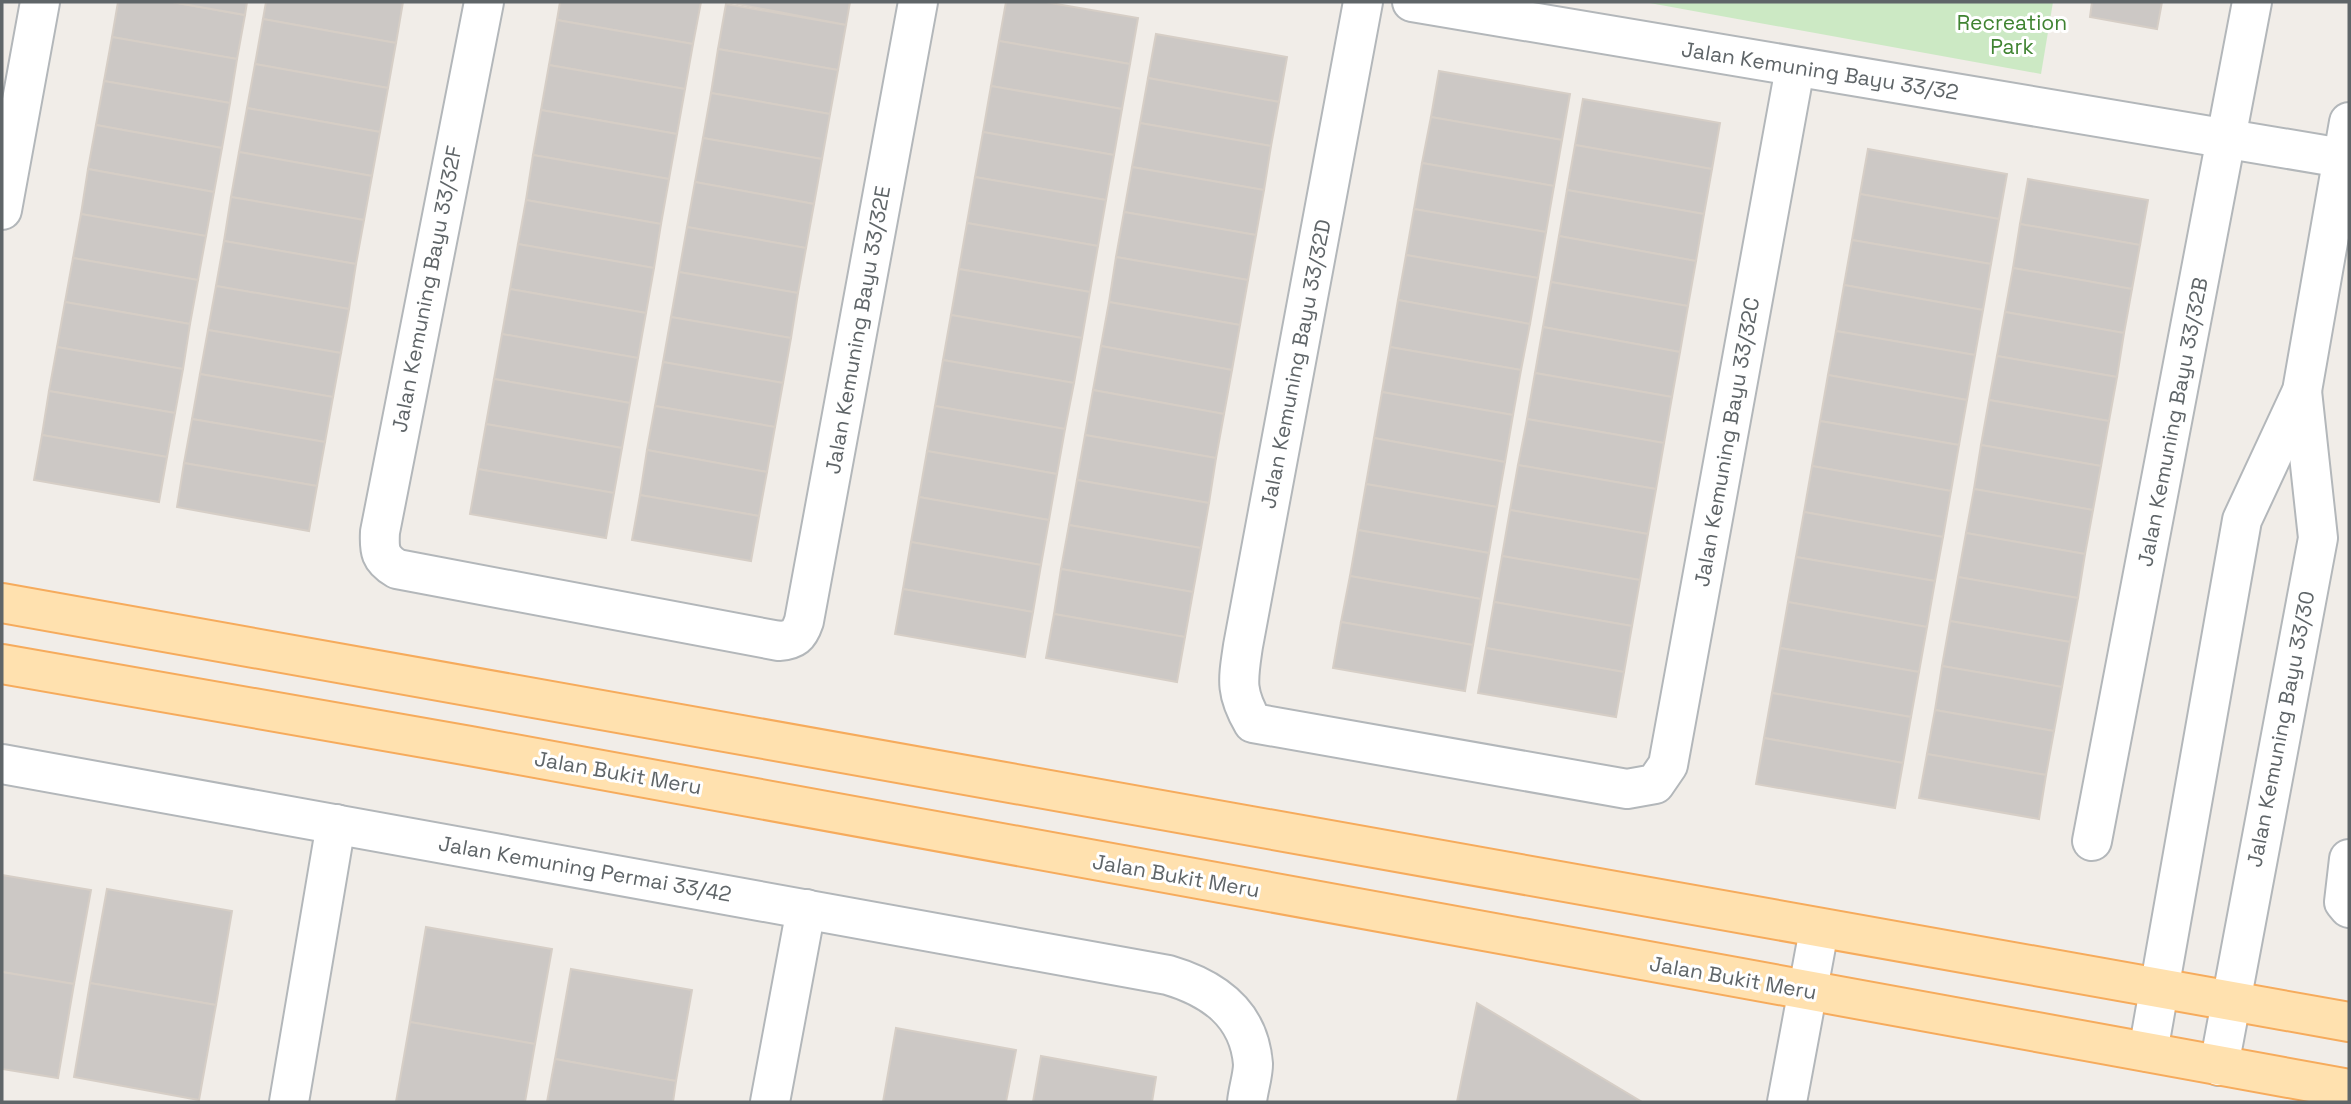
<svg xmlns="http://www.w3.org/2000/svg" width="2351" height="1104" font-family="'Space Grotesk',sans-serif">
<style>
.green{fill:#cce9c4}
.building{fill:#ccc8c5;stroke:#d6cec6;stroke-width:2}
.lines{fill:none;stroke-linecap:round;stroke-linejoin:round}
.minor-casing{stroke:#b3b7ba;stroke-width:42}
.major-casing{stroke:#f6ab5c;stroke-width:42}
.minor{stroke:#fff;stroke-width:38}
.major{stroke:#ffe1af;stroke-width:38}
.labels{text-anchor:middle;stroke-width:6;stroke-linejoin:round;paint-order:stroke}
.park-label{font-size:21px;fill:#3f8331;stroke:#fff}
.street-label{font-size:21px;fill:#5f6568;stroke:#fff}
</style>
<rect width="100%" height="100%" fill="#f1ede8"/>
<polygon class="green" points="1644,2 2053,2 2041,74"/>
<g class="building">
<polygon points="118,2 172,2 245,15 237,59 112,37"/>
<polygon points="172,2 247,2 245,15"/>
<polygon points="266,2 403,2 396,43 263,19"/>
<polygon points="560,2 701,2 693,44 557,20"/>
<polygon points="727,2 850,2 846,25"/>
<polygon points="1006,2 1045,2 1138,18 1130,64 999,41"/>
<polygon points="2092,2 2162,2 2157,29 2090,17"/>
<polygon points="726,4 846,25 838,70 718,49"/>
<polygon points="263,19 396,43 388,88 255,64"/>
<polygon points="557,20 693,44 685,89 549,65"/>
<polygon points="1156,34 1287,57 1279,102 1148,78"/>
<polygon points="112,37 237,59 230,103 104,81"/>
<polygon points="999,41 1130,64 1122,109 991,86"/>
<polygon points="718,49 838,70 830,114 711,93"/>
<polygon points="255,64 388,88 380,132 247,108"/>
<polygon points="549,65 685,89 677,134 541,110"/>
<polygon points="1439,71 1570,94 1562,140 1431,117"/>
<polygon points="1148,78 1279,102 1271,146 1140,123"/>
<polygon points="104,81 230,103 222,148 96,125"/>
<polygon points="991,86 1122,109 1114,155 983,132"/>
<polygon points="711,93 830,114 822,159 703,138"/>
<polygon points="1583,99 1720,123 1712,169 1575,145"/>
<polygon points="247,108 380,132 372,176 239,152"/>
<polygon points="541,110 677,134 669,179 533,155"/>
<polygon points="1431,117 1562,140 1554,186 1422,163"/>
<polygon points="1140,123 1271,146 1264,190 1132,167"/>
<polygon points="96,125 222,148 214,192 88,169"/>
<polygon points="983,132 1114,155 1106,200 975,177"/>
<polygon points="703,138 822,159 814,204 695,182"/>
<polygon points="1575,145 1712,169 1704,214 1567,190"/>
<polygon points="1868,149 2007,174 1999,219 1860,194"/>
<polygon points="239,152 372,176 364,220 231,197"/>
<polygon points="533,155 669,179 661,224 526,200"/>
<polygon points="1422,163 1554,186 1546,232 1414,209"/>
<polygon points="1132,167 1264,190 1256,235 1124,212"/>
<polygon points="88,169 214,192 206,236 81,214"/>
<polygon points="975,177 1106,200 1098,246 967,223"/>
<polygon points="2028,179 2148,200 2140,245 2020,224"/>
<polygon points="695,182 814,204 806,248 687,227"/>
<polygon points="1567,190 1704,214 1696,261 1559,236"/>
<polygon points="1860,194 1999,219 1991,264 1852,240"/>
<polygon points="231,197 364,220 356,264 224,241"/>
<polygon points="526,200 661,224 654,268 518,244"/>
<polygon points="1414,209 1546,232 1538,278 1406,255"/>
<polygon points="1124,212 1256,235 1248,280 1116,257"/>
<polygon points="81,214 206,236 198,280 73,258"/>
<polygon points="967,223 1098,246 1090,292 959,269"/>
<polygon points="2020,224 2140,245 2132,289 2013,268"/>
<polygon points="687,227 806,248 798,293 679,272"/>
<polygon points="1559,236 1696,261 1688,306 1551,282"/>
<polygon points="1852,240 1991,264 1983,310 1844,285"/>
<polygon points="224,241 356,264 349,309 216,286"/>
<polygon points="518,244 654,268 646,313 510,289"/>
<polygon points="1406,255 1538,278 1530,324 1398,300"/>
<polygon points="1116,257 1248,280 1240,325 1109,302"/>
<polygon points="73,258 198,280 190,324 65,302"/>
<polygon points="2013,268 2132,289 2124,333 2005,312"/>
<polygon points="959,269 1090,292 1082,338 951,315"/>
<polygon points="679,272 798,293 791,338 671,317"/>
<polygon points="1551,282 1688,306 1680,352 1543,327"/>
<polygon points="1844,285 1983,310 1975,355 1836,331"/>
<polygon points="216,286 349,309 341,353 208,330"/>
<polygon points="510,289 646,313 638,358 502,334"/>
<polygon points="1398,300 1530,324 1521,370 1390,347"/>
<polygon points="65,302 190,324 183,369 57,347"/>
<polygon points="1109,302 1240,325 1232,370 1101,346"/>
<polygon points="2005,312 2124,333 2117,377 1997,356"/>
<polygon points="951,315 1082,338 1074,383 943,360"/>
<polygon points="671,317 791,338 783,383 663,362"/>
<polygon points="1543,327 1680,352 1672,397 1535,373"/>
<polygon points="208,330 341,353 333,397 200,374"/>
<polygon points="1836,331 1975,355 1967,400 1828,375"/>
<polygon points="502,334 638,358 630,403 494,379"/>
<polygon points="1101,346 1232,370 1224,414 1093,390"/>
<polygon points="57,347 183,369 175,413 49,391"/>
<polygon points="1390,347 1521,370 1513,415 1382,392"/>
<polygon points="1997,356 2117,377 2109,421 1989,400"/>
<polygon points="943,360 1074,383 1065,429 935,406"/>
<polygon points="663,362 783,383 775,427 655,406"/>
<polygon points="1535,373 1672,397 1664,443 1527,419"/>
<polygon points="200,374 333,397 325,442 192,419"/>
<polygon points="1828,375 1967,400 1959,445 1820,421"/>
<polygon points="494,379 630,403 622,448 486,424"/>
<polygon points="1093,390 1224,414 1216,458 1085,435"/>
<polygon points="49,391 175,413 167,457 42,435"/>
<polygon points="1382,392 1513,415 1505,462 1374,438"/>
<polygon points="1989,400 2109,421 2101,466 1981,445"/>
<polygon points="655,406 775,427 767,472 647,450"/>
<polygon points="935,406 1065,429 1057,474 927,451"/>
<polygon points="192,419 325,442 317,486 184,463"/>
<polygon points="1527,419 1664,443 1656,489 1518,465"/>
<polygon points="1820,421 1959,445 1951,491 1812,466"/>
<polygon points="486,424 622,448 614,493 478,469"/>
<polygon points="42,435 167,457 159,502 34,480"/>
<polygon points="1085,435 1216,458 1209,503 1077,480"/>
<polygon points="1374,438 1505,462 1497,507 1366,484"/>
<polygon points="1981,445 2101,466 2093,510 1974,489"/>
<polygon points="647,450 767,472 759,516 640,495"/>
<polygon points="927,451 1057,474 1049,520 919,497"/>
<polygon points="184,463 317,486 309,531 177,507"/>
<polygon points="1518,465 1656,489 1648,534 1510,510"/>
<polygon points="1812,466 1951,491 1943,537 1804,512"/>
<polygon points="478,469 614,493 606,538 470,514"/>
<polygon points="1077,480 1209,503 1201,548 1069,525"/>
<polygon points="1366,484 1497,507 1489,553 1358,530"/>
<polygon points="1974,489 2093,510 2085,554 1966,533"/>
<polygon points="640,495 759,516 751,561 632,540"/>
<polygon points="919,497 1049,520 1041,565 911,542"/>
<polygon points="1510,510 1648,534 1640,580 1502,556"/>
<polygon points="1804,512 1943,537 1935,581 1796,557"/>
<polygon points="1069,525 1201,548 1193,592 1061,569"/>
<polygon points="1358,530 1489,553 1481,599 1350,576"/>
<polygon points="1966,533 2085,554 2078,598 1958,577"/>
<polygon points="911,542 1041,565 1033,612 903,589"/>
<polygon points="1502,556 1640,580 1632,626 1494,602"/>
<polygon points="1796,557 1935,581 1927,627 1788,602"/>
<polygon points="1061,569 1193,592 1185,637 1054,614"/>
<polygon points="1350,576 1481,599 1473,645 1341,622"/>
<polygon points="1958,577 2078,598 2070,642 1950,621"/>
<polygon points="903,589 1033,612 1025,657 895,634"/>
<polygon points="1494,602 1632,626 1624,672 1486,648"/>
<polygon points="1788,602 1927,627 1919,672 1780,648"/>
<polygon points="1054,614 1185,637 1177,682 1046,658"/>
<polygon points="1950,621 2070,642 2062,687 1942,666"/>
<polygon points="1341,622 1473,645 1465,691 1333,668"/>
<polygon points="1486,648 1624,672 1616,717 1478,693"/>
<polygon points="1780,648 1919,672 1911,717 1772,693"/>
<polygon points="1942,666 2062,687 2054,731 1935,710"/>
<polygon points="1772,693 1911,717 1903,763 1764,738"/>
<polygon points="1935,710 2054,731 2046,775 1927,754"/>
<polygon points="1764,738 1903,763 1895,808 1756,784"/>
<polygon points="1927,754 2046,775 2039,819 1919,798"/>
<polygon points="2,875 91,890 74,984 2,972"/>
<polygon points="107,889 232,911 216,1005 90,983"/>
<polygon points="426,927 552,949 535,1044 410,1022"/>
<polygon points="571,969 692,990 676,1081 555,1059"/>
<polygon points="2,972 74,984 58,1078 2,1069"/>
<polygon points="90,983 216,1005 199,1100 74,1077"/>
<polygon points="1477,1003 1642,1102 1457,1102"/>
<polygon points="410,1022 535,1044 525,1102 396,1102"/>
<polygon points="896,1028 1016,1050 1006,1102 883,1102"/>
<polygon points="1041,1056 1156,1077 1152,1102 1033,1102"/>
<polygon points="555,1059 676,1081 673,1102 547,1102"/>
</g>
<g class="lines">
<g class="minor-casing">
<g id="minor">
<path d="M 484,2 L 380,532 C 379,551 380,559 397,569 L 779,641 C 794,640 799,636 804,621 L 918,2"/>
<path d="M 1363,2 L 1243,646 C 1238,680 1235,692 1253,723 L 1627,789 L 1655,784 L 1668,765 L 1795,68"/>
<polyline points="1412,2 2342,158"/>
<polyline points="2,210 40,2"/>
<path d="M 2,764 L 1168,975 C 1212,988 1249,1013 1253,1064 C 1253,1076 1248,1090 1247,1102"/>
<polyline points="2092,841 2252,2"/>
<polyline points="2349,859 2344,902 2349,908"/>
<polyline points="2148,1052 2242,520 2302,391 2349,122"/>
<polyline points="2219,1066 2318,538 2302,391"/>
<polyline points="289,1102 336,824"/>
<polyline points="770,1102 806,909"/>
<polyline points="1787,1102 1819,930"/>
</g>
</g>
<g class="major-casing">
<g id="major">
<polyline points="2,603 2349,1022"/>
<polyline points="2,664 470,746 2349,1089"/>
</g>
</g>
<use href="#minor" class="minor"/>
<use href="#major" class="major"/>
</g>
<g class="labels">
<g class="park-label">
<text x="2012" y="30">Recreation<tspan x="2012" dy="24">Park</tspan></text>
</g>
<g class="street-label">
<text transform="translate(1820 71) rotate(9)" y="7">Jalan Kemuning Bayu 33/32</text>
<text transform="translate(427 289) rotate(-79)" y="7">Jalan Kemuning Bayu 33/32F</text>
<text transform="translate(858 330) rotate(-80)" y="7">Jalan Kemuning Bayu 33/32E</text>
<text transform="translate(1296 364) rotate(-79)" y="7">Jalan Kemuning Bayu 33/32D</text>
<text transform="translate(2173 422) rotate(-79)" y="7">Jalan Kemuning Bayu 33/32B</text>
<text transform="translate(1727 442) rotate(-80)" y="7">Jalan Kemuning Bayu 33/32C</text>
<text transform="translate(2281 729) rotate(-79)" y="7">Jalan Kemuning Bayu 33/30</text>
<text transform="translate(618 773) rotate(10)" y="7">Jalan Bukit Meru</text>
<text transform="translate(585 869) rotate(10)" y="7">Jalan Kemuning Permai 33/42</text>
<text transform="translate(1176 876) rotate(10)" y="7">Jalan Bukit Meru</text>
<text transform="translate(1733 978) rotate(10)" y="7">Jalan Bukit Meru</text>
</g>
</g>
<rect width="2351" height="1104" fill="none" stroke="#5f6568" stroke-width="7"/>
</svg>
